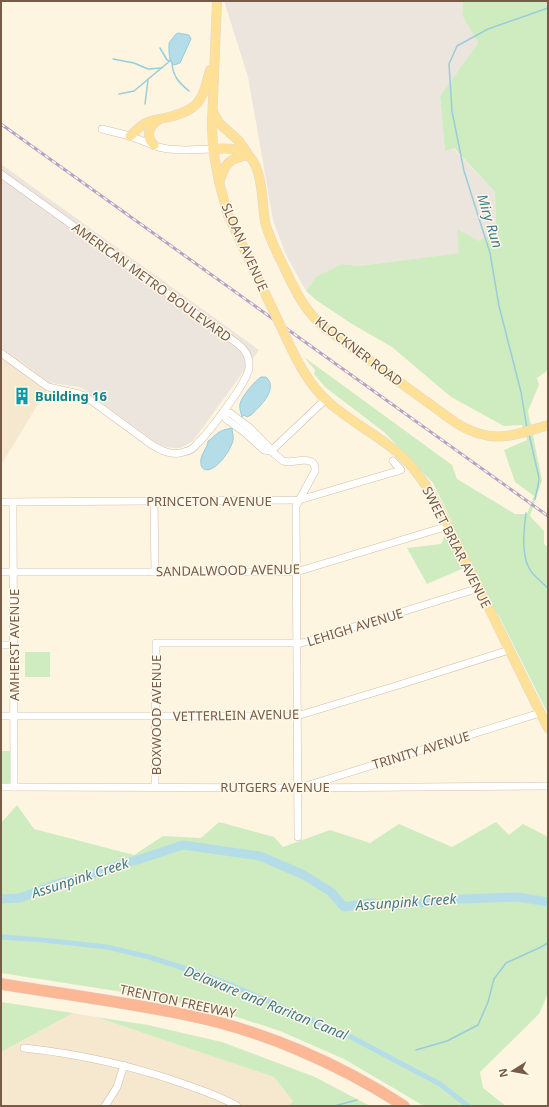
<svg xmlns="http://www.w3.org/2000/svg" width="549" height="1107" font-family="'Noto Sans',sans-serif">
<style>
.residential{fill:#f6e7cf}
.industrial{fill:#ece5dd}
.green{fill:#ceecbf}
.water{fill:#b5dde8;stroke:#9accdb}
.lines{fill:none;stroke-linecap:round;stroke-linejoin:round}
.stream{stroke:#9accdb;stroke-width:1.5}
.canal{stroke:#b5dde8;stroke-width:5}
.river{stroke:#b5dde8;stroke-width:9}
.minor-casing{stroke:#d1bfaa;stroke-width:8}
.major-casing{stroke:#ded8d3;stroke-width:10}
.highway-casing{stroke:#ded8d3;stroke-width:12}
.minor{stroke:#fff;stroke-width:7}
.major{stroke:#ffe097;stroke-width:9}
.highway{stroke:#fcb794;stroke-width:11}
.rail-casing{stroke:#b8a0c7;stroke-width:3}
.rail{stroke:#fff8e9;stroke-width:1.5;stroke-dasharray:4.5;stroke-linecap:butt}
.major-bridge-casing{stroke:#ded8d3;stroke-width:10;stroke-linecap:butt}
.major-bridge{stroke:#ffe097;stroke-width:9}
.labels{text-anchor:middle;stroke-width:3;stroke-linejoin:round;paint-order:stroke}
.street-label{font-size:13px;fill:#765b46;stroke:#fff8e9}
.culture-label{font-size:13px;font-weight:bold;fill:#0d838f;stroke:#fff8e9;text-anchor:start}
.water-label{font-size:14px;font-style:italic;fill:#3f7a8b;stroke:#fff8e9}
</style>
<rect width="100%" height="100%" fill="#fef5e1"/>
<g class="residential">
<polygon points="1,347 51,383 1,465"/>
<polygon points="73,1013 96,1017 274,1077 293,1101 289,1106 1,1106 1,1052"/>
</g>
<g class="industrial">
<polygon points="225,1 463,1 462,15 478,43 440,96 445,151 453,148 495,192 496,231 460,253 359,266 342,264 317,276 306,291 286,255 273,220 248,77 225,4"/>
<polygon points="1,164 259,350 193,441 188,444 180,448 174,448 166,447 158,444 80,387 51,383 1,347"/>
</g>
<g class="green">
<polygon points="463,1 548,1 548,370 537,378 539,385 528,411 542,480 530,516 544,531 544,544 548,547 548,714 499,616 464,568 427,584 407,548 441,544 452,521 433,483 384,432 325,387 314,374 315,370 304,357 452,465 457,479 515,514 527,514 534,496 515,482 504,450 527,440 522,425 504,426 451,397 392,347 352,324 316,300 306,291 317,276 342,264 359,266 459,253 457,229 479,241 496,231 495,192 454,148 445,151 440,96 478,43 462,15"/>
<rect x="25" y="652" width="25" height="25"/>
<polygon points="1,751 16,751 17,788 1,788"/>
<polygon points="17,805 34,829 134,855 163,836 201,838 219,822 274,837 283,847 330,830 370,843 399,824 452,847 496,822 509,835 523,824 548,837 548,993 539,1014 480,1072 483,1088 506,1106 424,1106 344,1059 280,1031 219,1011 148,996 1,973 1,823"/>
<polygon points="1,1002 73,1013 1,1052"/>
<polygon points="96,1017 148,1025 222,1042 315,1077 370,1106 289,1106 293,1101 274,1077"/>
</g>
<g class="water">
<path d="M 178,33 L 189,35 L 191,39 L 180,63 L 174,65 C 168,61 169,50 169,43 L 176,34 Z"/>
<path d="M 261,377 L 266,377 C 279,388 260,407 251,415 L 247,417 L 244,415 L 242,417 C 241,413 239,408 240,404 C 241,397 255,381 261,377 Z"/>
<path d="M 232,428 C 232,432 234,437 233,440 C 232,449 214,475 204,469 C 202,468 201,466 201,464 C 199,455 208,448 208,441 L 210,440 C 218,432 221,430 232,428 Z"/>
</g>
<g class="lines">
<g class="stream">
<polyline points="160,48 167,60 170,61"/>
<polyline points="113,59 134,63 148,69 162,68"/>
<path d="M 172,63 C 173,76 178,82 189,91"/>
<polyline points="119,94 134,91 171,60"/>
<polyline points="145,104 148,80"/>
<polyline points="527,428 521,392 499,306 490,253 464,171 452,111 449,64 457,46 488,29 548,8"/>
<polyline points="529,434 539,478 538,486 535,499"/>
<path d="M 526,513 C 524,529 521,553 529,568 C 532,575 543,583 548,588"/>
<polyline points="416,1050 447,1041 478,1025 488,1002 494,979 506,963 541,947 548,943"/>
<polyline points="334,1106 357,1100"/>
</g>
<polyline class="canal" points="1,937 43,940 107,947 149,957 199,973 231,985 351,1037 440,1084 468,1106"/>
<polyline class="river" points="1,899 20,898 56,884 82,878 115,866 137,860 183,845 260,856 304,875 331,892 344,907 369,903 400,905 461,899 518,897 548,902"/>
<g class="minor-casing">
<g id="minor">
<polyline points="102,129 130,136 158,147 168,149 184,150 213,149"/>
<path d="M 1,174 L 238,344 C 246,350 250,358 249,368 C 247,383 209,432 197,444 C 194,448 189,451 184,452 C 172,456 162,451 152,445 L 85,396 L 79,394 L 48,387 L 1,353"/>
<polyline points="223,413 230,413 250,428 267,445 271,451 283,461 288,462 305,460 312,462 313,463 315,467 315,471 296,506 298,837"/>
<polyline points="223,413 226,419 244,432 264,450 271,451"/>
<polyline points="271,451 326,399"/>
<polyline points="154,501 155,572"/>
<polyline points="1,502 154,501 299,500 401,470 393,461"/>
<polyline points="13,502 14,787"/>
<polyline points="1,572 296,572 448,526"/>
<polyline points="1,645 14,645"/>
<polyline points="1,716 297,716 402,684 509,650"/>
<polyline points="309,785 540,713"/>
<polyline points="1,787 298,788 548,786"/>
<polyline points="155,787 156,643 302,643 479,588"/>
<path d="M 24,1048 C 80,1054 134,1066 187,1085 C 204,1091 222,1097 237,1106"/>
<polyline points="105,1106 117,1087 124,1065"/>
</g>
</g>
<g class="major-casing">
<g id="major">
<polyline points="217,1 212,124 213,149 219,182 228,215 254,270"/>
<polyline points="213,112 219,123 239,141 248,154"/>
<path d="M 130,136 C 135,132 139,127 144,124 C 150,120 158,119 165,118 C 199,110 202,102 210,70"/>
<path d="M 154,145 C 145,137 149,126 158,120"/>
<path d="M 213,149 C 225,148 241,147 250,157 C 263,171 262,204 265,222 C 269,237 276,251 283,265 C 294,288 304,311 325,328 L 456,423 C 492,445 511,436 548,425"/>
<path d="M 219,182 C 226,163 227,159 248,155"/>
<path d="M 292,350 C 302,371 315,392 333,406 C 361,429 394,443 416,472 C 437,498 451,533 466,562 C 494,617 520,673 548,728"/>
</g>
</g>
<g class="highway-casing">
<path id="highway" d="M 1,984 C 63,994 125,1002 187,1015 C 262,1030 340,1064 404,1106"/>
</g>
<use href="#minor" class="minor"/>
<use href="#major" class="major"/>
<use href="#highway" class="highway"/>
<g class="rail-casing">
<polyline id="rail" points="1,124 548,516"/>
</g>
<use href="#rail" class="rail"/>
<g class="major-bridge-casing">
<polyline id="major-bridge" points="254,270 292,350"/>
</g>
<use href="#major-bridge" class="major-bridge"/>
</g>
<defs>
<g id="building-bare" transform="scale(1.38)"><path d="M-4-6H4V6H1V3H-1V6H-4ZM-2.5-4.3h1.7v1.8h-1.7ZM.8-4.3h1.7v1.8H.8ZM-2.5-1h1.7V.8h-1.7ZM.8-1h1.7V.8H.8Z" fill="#0f9aa8" stroke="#fff8e9" stroke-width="2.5" paint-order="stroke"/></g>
</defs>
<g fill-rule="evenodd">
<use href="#building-bare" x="22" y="396"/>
</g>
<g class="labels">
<g class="street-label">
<text transform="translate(245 247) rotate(66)" y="5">SLOAN AVENUE</text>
<text transform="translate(152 282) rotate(36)" y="5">AMERICAN METRO BOULEVARD</text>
<text transform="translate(359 351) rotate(37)" y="5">KLOCKNER ROAD</text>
<text x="209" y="506">PRINCETON AVENUE</text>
<text transform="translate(457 547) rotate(63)" y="5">SWEET BRIAR AVENUE</text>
<text transform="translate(228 570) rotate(-1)" y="5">SANDALWOOD AVENUE</text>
<text transform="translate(355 627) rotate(-17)" y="5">LEHIGH AVENUE</text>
<text transform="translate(14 645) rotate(-90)" y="5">AMHERST AVENUE</text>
<text transform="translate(156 715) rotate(-90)" y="5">BOXWOOD AVENUE</text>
<text transform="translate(236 715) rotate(-1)" y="5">VETTERLEIN AVENUE</text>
<text transform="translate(421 750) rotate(-17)" y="5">TRINITY AVENUE</text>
<text x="275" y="792">RUTGERS AVENUE</text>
<text transform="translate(178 1001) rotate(12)" y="5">TRENTON FREEWAY</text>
</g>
<g class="culture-label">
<text x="35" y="401">Building 16</text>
</g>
<g class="water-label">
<text transform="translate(490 221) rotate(73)" y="5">Miry Run</text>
<text transform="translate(80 878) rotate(-18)" y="5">Assunpink Creek</text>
<text transform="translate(406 902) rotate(-4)" y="5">Assunpink Creek</text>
<text transform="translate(266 1003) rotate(22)" y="5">Delaware and Raritan Canal</text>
</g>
</g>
<rect width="549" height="1107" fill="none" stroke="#765b46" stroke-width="4"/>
<g transform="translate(513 1071) rotate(259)" stroke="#fff8e9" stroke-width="3" paint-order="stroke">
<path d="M0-3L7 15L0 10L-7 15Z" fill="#765b46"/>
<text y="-6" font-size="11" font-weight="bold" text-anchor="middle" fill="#765b46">N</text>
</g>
</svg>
